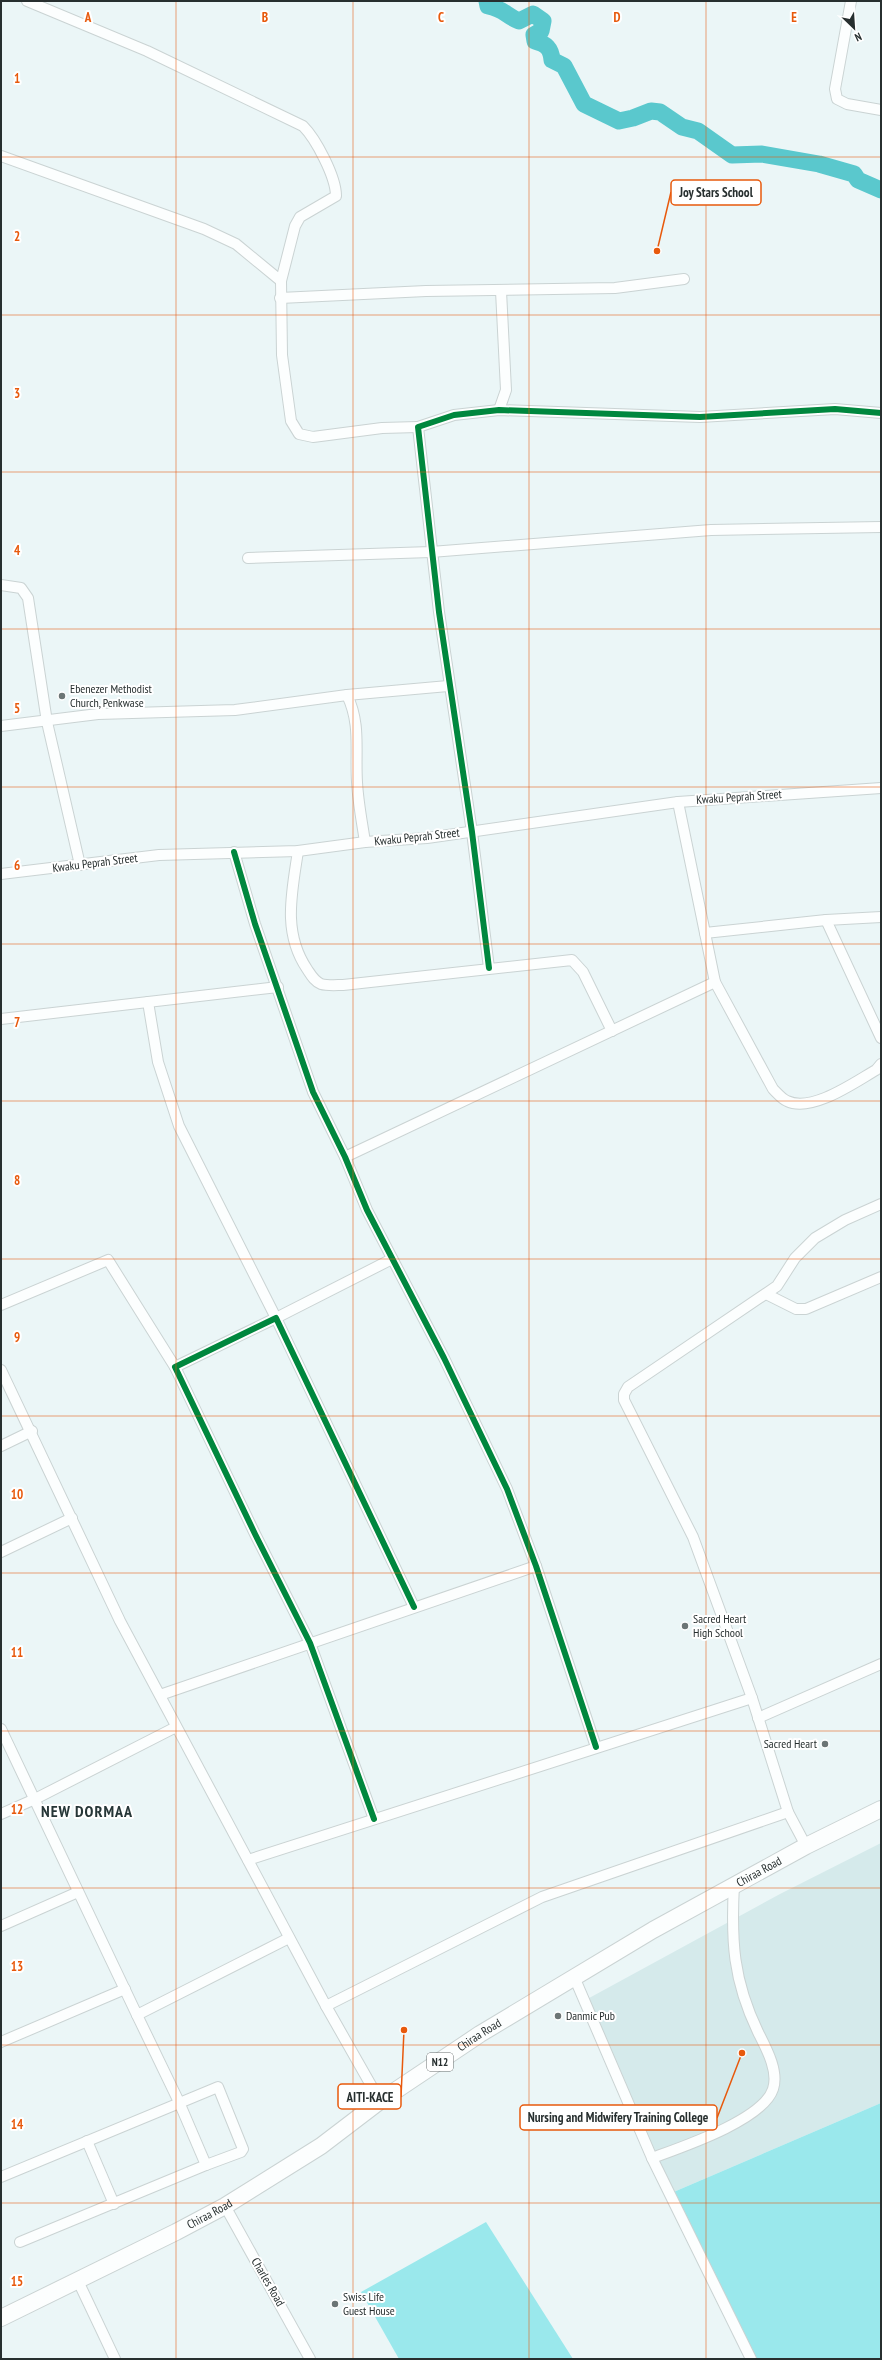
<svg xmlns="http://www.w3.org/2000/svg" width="882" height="2360" font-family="'PT Sans Narrow',sans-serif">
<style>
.built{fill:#d5eaeb}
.forest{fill:#9ae8ec}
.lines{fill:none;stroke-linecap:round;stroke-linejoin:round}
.river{stroke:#5ac8cd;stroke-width:17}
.minor-casing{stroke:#cad3d3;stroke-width:12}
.trunk-casing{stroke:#cad3d3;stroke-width:18}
.minor{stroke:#fcfefe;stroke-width:10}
.trunk{stroke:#fcfefe;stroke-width:16}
.cycleway-casing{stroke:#fff;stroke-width:8}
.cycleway{stroke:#00873e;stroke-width:6}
.grid{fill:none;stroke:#e8590c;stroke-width:1;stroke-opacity:0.55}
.poi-dot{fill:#6c7575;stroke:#fff;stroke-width:1.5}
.labels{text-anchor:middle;stroke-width:4;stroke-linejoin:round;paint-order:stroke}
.shield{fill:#fff;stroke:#686d6d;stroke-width:1}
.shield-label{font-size:11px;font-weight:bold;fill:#272f2f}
.poi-label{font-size:12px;fill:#272f2f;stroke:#fff;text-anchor:start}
.street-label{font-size:12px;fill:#272f2f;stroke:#fff}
.district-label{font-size:16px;font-weight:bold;letter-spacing:1px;fill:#263637;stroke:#fff}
.grid-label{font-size:13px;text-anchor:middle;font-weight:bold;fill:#e8590c;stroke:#fff;stroke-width:4;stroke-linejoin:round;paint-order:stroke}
.leader{fill:none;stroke:#e8590c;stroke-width:1.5}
.callout-dot{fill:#e8590c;stroke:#fff;stroke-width:1.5}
.callout{fill:#fff;stroke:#e8590c;stroke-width:1.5}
.callout-label{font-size:13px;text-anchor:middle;font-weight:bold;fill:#272f2f}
</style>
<rect width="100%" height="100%" fill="#ebf6f7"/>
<polygon class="built" points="881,1843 881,2103 669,2194 580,2003 780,1894"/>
<g class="forest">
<polygon points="881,2103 881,2359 756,2359 669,2194"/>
<polygon points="486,2222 573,2359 399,2359 361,2292"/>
</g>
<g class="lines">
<path class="river" d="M 487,1 L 488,6 C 504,9 505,15 519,21 L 533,14 L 543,21 L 541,31 L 534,35 L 535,41 C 546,44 551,48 552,60 L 564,66 L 584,104 L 619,121 L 633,118 L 651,111 L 660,112 L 682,127 L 698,131 L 732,155 L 762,154 L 819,164 L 854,174 L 858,180 L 881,190"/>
<g class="minor-casing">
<g id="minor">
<path d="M 27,1 L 147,51 L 303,126 C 316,139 336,177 336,196 L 300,217 L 295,226 L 281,281 L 282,355 L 291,421 L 299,434 L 313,437 L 382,428 L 418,427"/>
<polyline points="851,1 835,89 837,99 847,104 881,110"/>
<polyline points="1,156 204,229 236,244 281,281"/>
<polyline points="280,298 426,291 615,288 684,279"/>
<polyline points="499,410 506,390 501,291"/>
<polyline points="248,558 431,552 711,530 881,527"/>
<polyline points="1,585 21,588 28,598 47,722 80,865"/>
<path d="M 347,695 C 361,724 355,750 357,782 C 358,802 362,822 365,842"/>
<polyline points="1,726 98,714 235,710 347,695 448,686"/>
<polyline points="678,802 705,933 826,920 881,917"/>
<path d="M 298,851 C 292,892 282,932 307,969 C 311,975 314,981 321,984 C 328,986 337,985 343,985 L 572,960 L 583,972 L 612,1031"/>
<polyline points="234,852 255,924 313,1092 345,1157 367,1210 444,1358 507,1489 536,1566 596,1747"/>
<polyline points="1,874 159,855 298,851 365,842 427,838 678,802 881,788"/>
<polyline points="826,920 881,1038"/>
<polyline points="489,968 472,832 439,612 418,427 454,415 499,410 700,417 835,409 881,413"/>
<path d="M 715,982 L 773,1089 C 777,1093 782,1099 787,1101 C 812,1113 855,1082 876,1070 L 881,1064"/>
<polyline points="148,1002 158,1062 179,1126 276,1318 392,1259"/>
<polyline points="1,1019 278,987"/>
<polyline points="345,1157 715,982 705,933"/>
<polyline points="766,1294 796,1309 806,1309 881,1277"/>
<polyline points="1,1305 108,1260 175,1367"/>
<polyline points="1,1370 120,1621 326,2006 380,2101"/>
<polyline points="1,1446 32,1431"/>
<polyline points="1,1552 72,1518"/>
<polyline points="160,1695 536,1566"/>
<polyline points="758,1718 881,1664"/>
<polyline points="1,1729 137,2015 289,1938"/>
<polyline points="1,1814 35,1799 176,1727"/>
<polyline points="374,1819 310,1643 255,1534 175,1367 276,1318 414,1607"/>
<polyline points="806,1846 788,1812 752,1698 693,1537 624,1400 624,1394 628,1387 777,1286 795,1258 815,1238 845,1220 881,1204"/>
<polyline points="248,1860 752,1698"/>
<polyline points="1,1926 78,1892"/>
<polyline points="575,1979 652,2158 751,2359"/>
<polyline points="326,2006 542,1897 788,1812"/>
<polyline points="1,2042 125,1989"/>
<polyline points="87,2141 114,2204"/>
<path d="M 652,2158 C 682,2147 763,2120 773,2089 C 779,2071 766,2048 758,2032 C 733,1980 731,1941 734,1884"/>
<polyline points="1,2177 218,2087 243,2149 241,2152 206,2165"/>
<polyline points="225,2206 310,2359"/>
<polyline points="20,2242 206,2165 179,2102 137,2015"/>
<polyline points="78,2281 115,2359"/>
</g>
</g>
<g class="trunk-casing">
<g id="trunk">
<path id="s1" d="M 1,2318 L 176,2232 L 225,2206 L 321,2146 L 380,2101 L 480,2034 L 653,1930 L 806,1846 L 881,1809"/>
</g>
</g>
<use href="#minor" class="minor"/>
<use href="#trunk" class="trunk"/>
<g class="cycleway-casing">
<g id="cycleway">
<polyline points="234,852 255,924 313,1092 345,1157 367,1210 444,1358 507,1489 536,1566 596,1747"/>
<polyline points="489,968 472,832 439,612 418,427 454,415 499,410 700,417 835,409 881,413"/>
<polyline points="374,1819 310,1643 255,1534 175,1367 276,1318 414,1607"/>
</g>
</g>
<use href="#cycleway" class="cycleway"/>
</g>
<path class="grid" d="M 176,1 L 176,2359M 353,1 L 353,2359M 529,1 L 529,2359M 706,1 L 706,2359M 1,157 L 881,157M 1,315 L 881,315M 1,472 L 881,472M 1,629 L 881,629M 1,787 L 881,787M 1,944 L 881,944M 1,1101 L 881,1101M 1,1259 L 881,1259M 1,1416 L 881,1416M 1,1573 L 881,1573M 1,1731 L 881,1731M 1,1888 L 881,1888M 1,2045 L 881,2045M 1,2203 L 881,2203"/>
<g class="poi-dot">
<circle cx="62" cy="696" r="4"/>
<circle cx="685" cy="1626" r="4"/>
<circle cx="825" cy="1744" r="4"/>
<circle cx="558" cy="2016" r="4"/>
<circle cx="335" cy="2304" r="4"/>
</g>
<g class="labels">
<rect class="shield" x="427" y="2053" width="26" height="18" rx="3"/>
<g class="shield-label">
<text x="440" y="2066">N12</text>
</g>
<g class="poi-label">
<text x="70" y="693">Ebenezer Methodist<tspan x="70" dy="14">Church, Penkwase</tspan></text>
<text x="693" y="1623">Sacred Heart<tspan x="693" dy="14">High School</tspan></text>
<text x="817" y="1748" text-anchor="end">Sacred Heart</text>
<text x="566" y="2020">Danmic Pub</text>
<text x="343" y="2301">Swiss Life<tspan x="343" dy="14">Guest House</tspan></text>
</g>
<g class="street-label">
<text transform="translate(739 797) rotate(-4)" y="4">Kwaku Peprah Street</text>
<text transform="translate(417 837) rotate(-6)" y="4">Kwaku Peprah Street</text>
<text transform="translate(95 863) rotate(-7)" y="4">Kwaku Peprah Street</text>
<text dy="4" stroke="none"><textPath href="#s1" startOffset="881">Chiraa Road</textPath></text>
<text dy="4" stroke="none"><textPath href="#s1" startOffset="557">Chiraa Road</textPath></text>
<text dy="4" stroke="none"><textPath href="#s1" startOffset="233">Chiraa Road</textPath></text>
<text transform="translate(268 2282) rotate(60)" y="4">Charles Road</text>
</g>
<g class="district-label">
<text x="87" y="1817">NEW DORMAA</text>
</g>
</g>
<g class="grid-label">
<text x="88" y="22">A</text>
<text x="265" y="22">B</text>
<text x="441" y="22">C</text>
<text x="617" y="22">D</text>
<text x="794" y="22">E</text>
<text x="17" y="83">1</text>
<text x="17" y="241">2</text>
<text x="17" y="398">3</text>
<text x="17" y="555">4</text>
<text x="17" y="713">5</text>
<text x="17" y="870">6</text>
<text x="17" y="1027">7</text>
<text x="17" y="1185">8</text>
<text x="17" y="1342">9</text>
<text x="17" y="1499">10</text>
<text x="17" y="1657">11</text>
<text x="17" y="1814">12</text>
<text x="17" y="1971">13</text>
<text x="17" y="2129">14</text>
<text x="17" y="2286">15</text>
</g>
<path class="leader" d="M657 251L671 192M404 2030L401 2097M742 2053L717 2118"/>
<g class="callout-dot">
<circle cx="657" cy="251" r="4"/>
<circle cx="404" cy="2030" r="4"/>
<circle cx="742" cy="2053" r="4"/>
</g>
<g class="callout">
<rect x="671" y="180" width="90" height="25" rx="4"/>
<rect x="338" y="2084" width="63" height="25" rx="4"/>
<rect x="520" y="2105" width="197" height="25" rx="4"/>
</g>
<g class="callout-label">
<text x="716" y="197">Joy Stars School</text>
<text x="370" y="2102">AITI-KACE</text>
<text x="618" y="2122">Nursing and Midwifery Training College</text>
</g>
<rect width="882" height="2360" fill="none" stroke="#272f2f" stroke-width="4"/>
<g transform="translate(854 28) rotate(155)" stroke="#ffffff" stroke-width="3" paint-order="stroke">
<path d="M0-3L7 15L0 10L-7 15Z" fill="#272f2f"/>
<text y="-6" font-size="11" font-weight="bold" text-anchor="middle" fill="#272f2f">N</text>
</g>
</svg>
